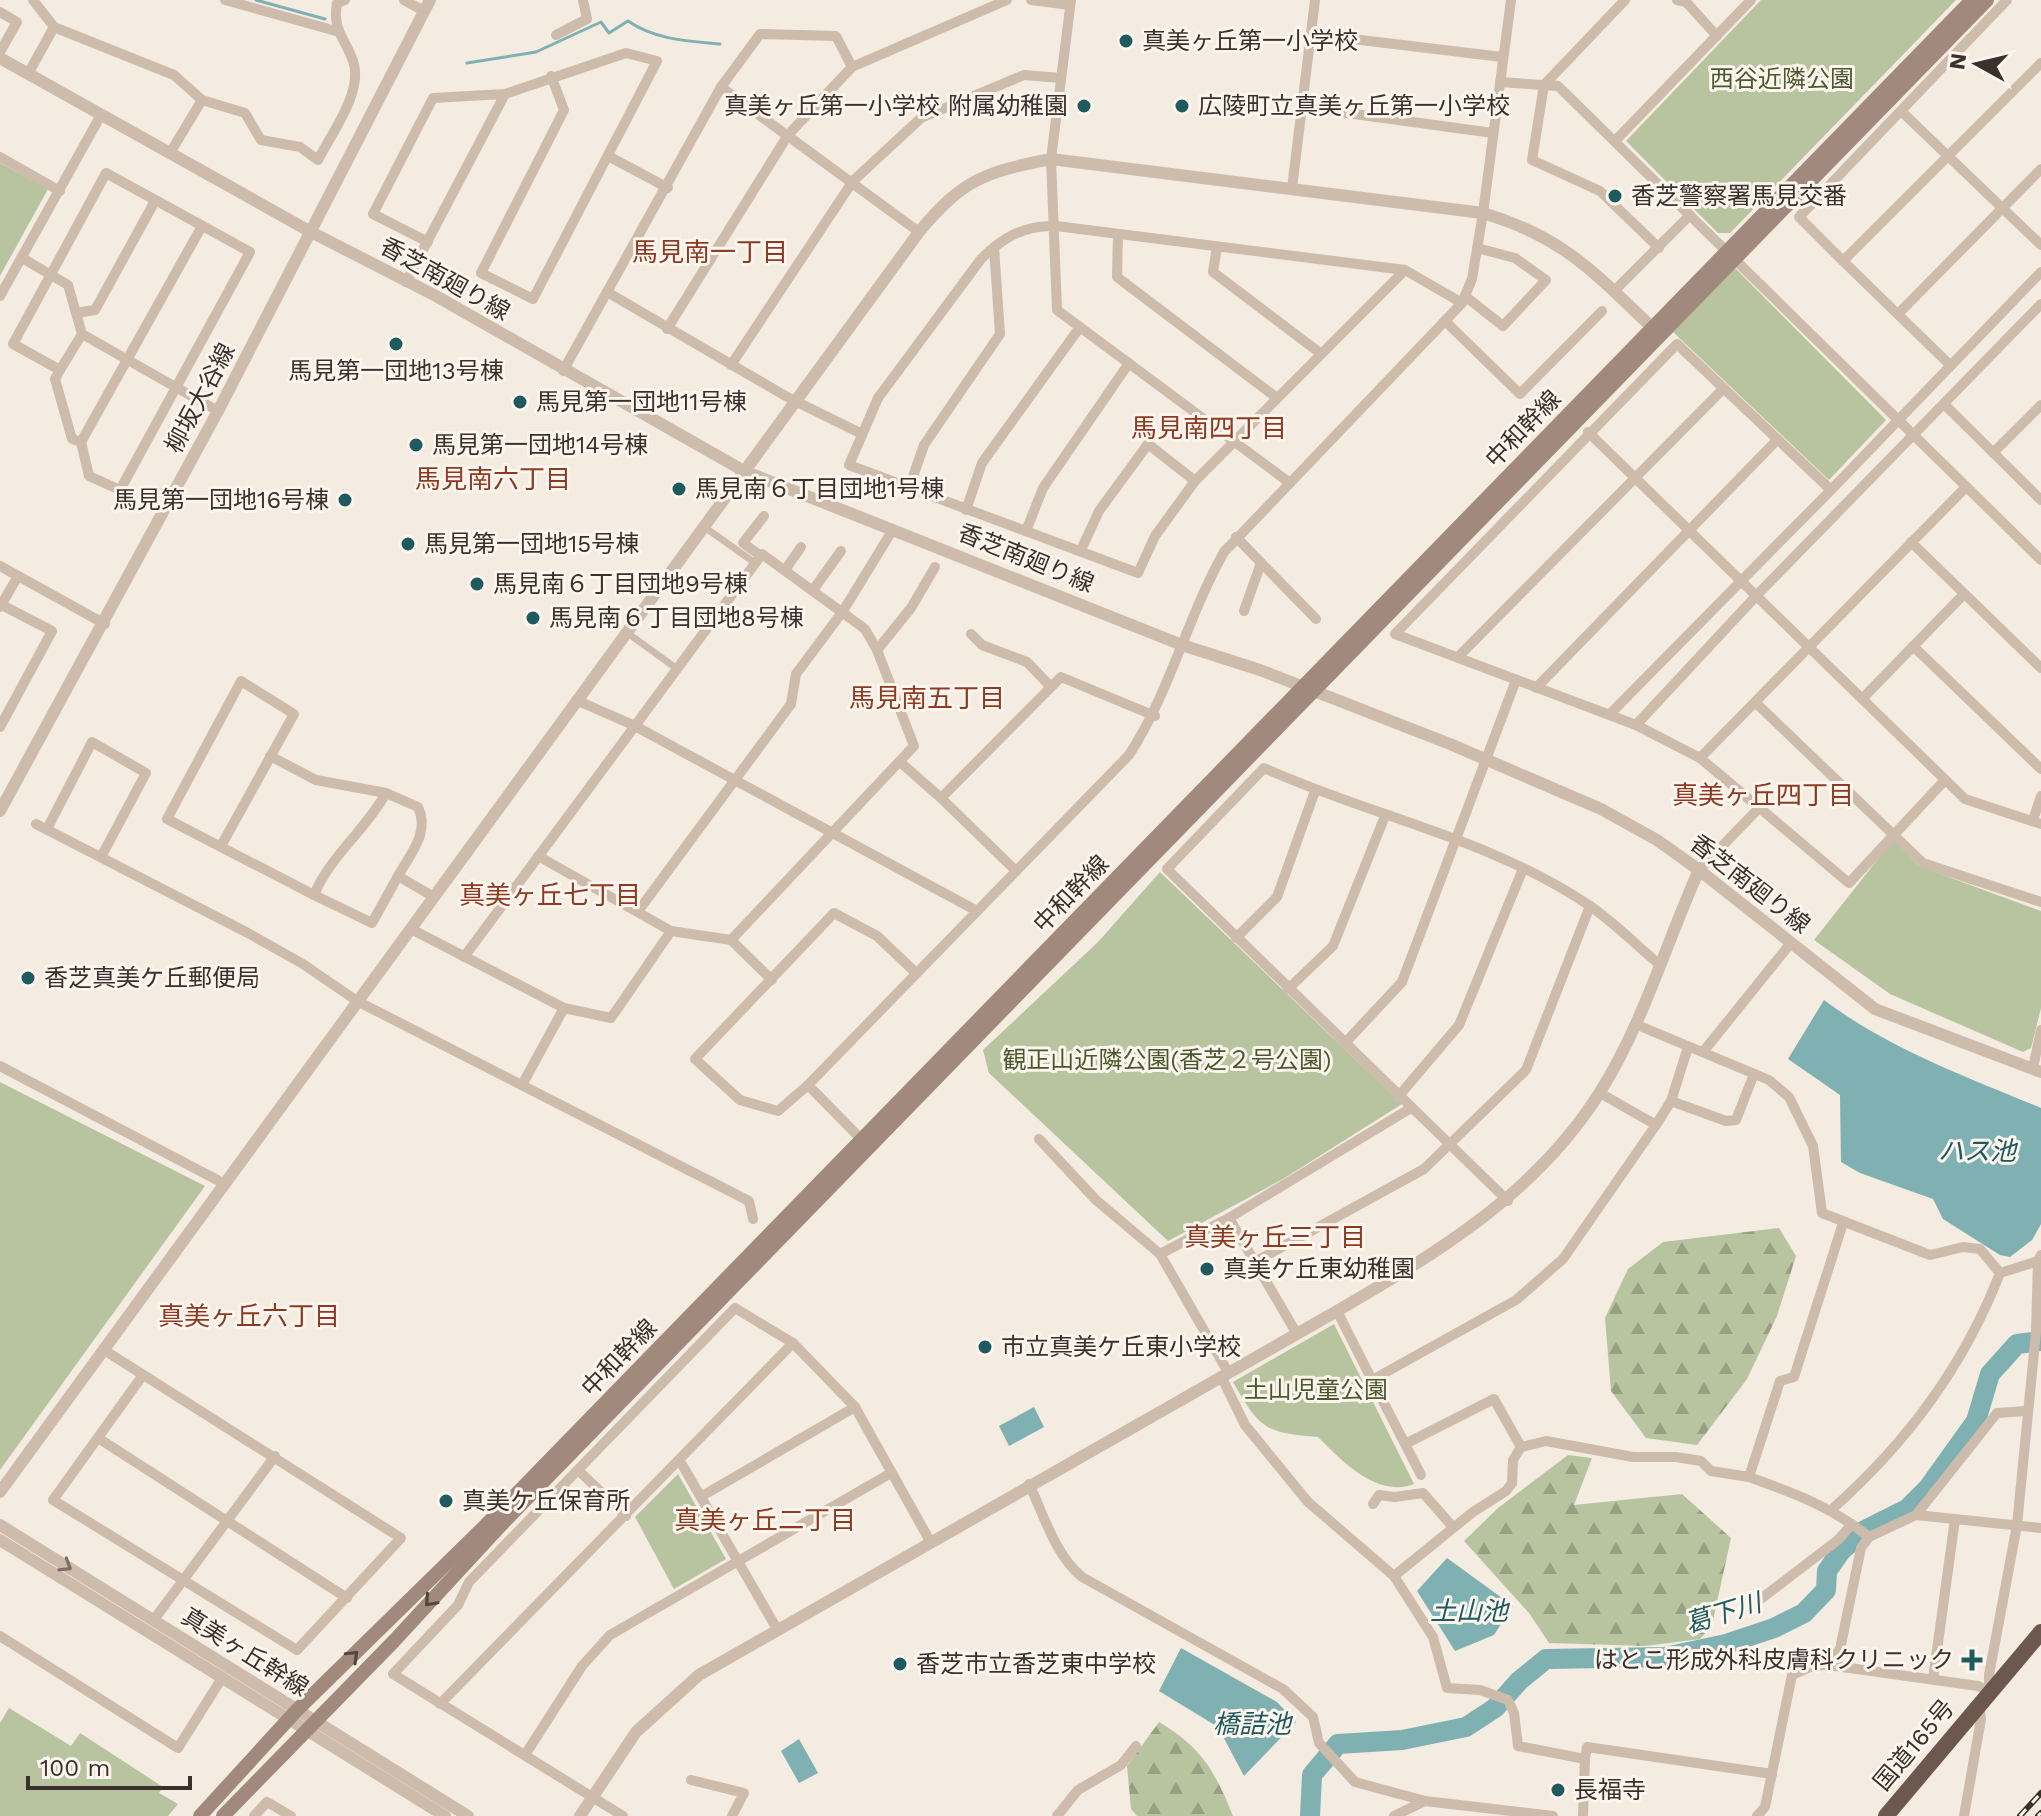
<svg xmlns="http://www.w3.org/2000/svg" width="2041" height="1816" font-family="'Work Sans','Noto Sans JP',sans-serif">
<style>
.green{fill:#b8c4a0}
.forest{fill:url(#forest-firs)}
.water{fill:#7fb0b2}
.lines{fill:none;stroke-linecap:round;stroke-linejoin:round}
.stream{stroke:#7fb0b2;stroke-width:3}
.river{stroke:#7fb0b2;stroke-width:20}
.pedestrian{stroke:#cdbbac;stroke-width:7}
.minor{stroke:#cdbbac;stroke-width:10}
.tertiary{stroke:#cdbbac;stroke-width:12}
.secondary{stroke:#a18a7d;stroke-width:14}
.trunk{stroke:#6c584f;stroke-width:16}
.rail-casing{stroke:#3b302b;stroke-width:6}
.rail{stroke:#fbf5ee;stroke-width:3;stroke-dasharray:9;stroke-linecap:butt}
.oneway{stroke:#7d6f65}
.oneway2{stroke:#544640}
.poi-dot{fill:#1f5a5e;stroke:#fbf5ee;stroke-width:3}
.labels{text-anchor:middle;stroke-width:6;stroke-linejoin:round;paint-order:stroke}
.poi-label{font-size:24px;fill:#3b302b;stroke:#fbf5ee;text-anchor:start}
.park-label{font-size:24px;fill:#4a5a2e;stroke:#fbf5ee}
.street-label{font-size:24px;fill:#3b302b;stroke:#fbf5ee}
.neighbourhood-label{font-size:26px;fill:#8c3b22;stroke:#fbf5ee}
.water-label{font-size:26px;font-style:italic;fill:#1f5a5e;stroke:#fbf5ee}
</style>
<defs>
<pattern id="forest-firs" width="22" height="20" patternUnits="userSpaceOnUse" patternTransform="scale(2)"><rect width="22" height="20" fill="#b8c4a0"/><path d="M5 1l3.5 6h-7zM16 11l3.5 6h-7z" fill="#97a083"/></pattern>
</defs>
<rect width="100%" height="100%" fill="#f4ebe1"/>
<g class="green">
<polygon points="1761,0 1956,0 1730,233 1718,233 1626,141"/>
<polygon points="0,163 48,189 0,276"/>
<polygon points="1735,268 1886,420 1829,480 1673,332"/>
<polygon points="1893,840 1919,866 2041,911 2041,1008 2031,1048 2023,1052 1890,994 1814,940"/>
<polygon points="1160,872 1402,1104 1283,1179 1168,1241 989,1073 983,1050 1098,942"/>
<polygon points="0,1082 205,1186 0,1470"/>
<path d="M 1334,1324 L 1414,1484 C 1377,1498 1343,1462 1318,1437 C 1265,1433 1260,1429 1233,1382 Z"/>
<polygon points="678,1474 726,1559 674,1589 635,1517"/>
<polygon points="9,1708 71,1746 80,1733 163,1787 159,1793 178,1804 168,1816 0,1816 0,1723"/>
</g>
<g class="forest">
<polygon points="1779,1228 1796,1256 1777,1316 1747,1379 1697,1445 1646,1438 1611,1391 1605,1318 1628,1269 1663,1242"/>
<polygon points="1568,1455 1592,1458 1574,1505 1682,1494 1731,1538 1712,1625 1700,1639 1645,1646 1549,1643 1529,1613 1464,1541 1498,1508"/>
<path d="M 1159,1722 C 1201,1747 1215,1771 1233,1816 L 1137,1816 L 1131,1809 L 1127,1766 Z"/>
</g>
<g class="water">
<path d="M 1824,1000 C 1889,1049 1967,1077 2041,1108 L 2041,1224 L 2032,1240 L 2010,1257 L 2000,1255 L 1943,1219 L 1933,1199 L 1860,1173 L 1841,1162 L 1840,1095 L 1788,1059 Z"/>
<polygon points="1034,1407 1044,1427 1009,1446 999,1426"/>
<polygon points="1447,1558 1513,1606 1494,1635 1455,1651 1417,1591"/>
<polygon points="1181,1648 1277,1702 1296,1722 1244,1776 1218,1727 1159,1691"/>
<polygon points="799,1739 818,1773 799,1783 781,1751"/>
</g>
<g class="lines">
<g class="stream">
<polyline points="256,0 325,19"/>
<path d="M 467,63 L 536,52 L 601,22 L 609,33 L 628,21 C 656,40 687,41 720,44"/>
</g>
<polyline class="river" points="1310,1816 1312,1775 1338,1744 1402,1740 1466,1727 1495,1708 1519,1681 1546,1659 1665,1657 1726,1644 1774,1628 1804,1613 1826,1590 1827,1571 1841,1551 1863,1531 1907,1509 1928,1488 1976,1421 1990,1374 2017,1344 2041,1341"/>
<g class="pedestrian">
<polyline points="703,526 755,563"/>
<polyline points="626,632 676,668"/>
</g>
<g class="minor">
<polyline points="225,0 336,31"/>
<polyline points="404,0 424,11"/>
<polyline points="1031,0 1070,5"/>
<polyline points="1071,0 1051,159 1057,310 1290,483"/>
<polyline points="1625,0 1544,85 1532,160 1600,191 1659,248"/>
<polyline points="1677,0 1686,2 1717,36"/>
<polyline points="0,12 17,22 0,52"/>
<path d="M 54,27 L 174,75 L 202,100 L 245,113 L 261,140 L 300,147 L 318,160 C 331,134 364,91 353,61 C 345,38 332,30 337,3 L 345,0"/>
<polyline points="1311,34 1502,57"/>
<polyline points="556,35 587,19 583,0"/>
<polyline points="28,74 54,27 33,0"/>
<polyline points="1500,82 1558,86 2041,560"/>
<polyline points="721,87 919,232"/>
<polyline points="1303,107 1493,133"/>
<polyline points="1901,111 2041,245"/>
<polyline points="1615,141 1751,0"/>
<polyline points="170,153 202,100"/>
<polyline points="0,157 60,191"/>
<polyline points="610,157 668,188"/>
<polygon points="106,173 250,252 120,490 89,476 81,442 72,439 55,379 60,370 13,344"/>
<polyline points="1292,188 1315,0"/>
<polyline points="1118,234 1117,277 1277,398"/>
<polyline points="428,242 373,214 433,98 505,94 626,53 657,61 533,299 481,273 564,110 551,76"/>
<polyline points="1217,247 1213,272 1320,353"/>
<polyline points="22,258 68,285 82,334 218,411"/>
<polyline points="1843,261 1799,217 2007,0"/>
<path d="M 1405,270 L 1195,481 L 1155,536 L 1138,573 L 849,465 L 878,398 L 981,259 C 1003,237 1025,225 1056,226 L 1405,270 L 1462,303"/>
<polyline points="406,282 505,94"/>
<polyline points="1614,291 1690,215"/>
<polyline points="607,292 789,398 860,433"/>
<polyline points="0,296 101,115"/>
<polyline points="1465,296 1503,326 1546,280 1515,258 1477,248"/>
<polyline points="76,313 95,310 155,201"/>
<polyline points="1898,314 2041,169"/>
<polyline points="1445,321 1520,394 1602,311"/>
<polyline points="667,329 788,135 852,67 1007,0"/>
<polyline points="1949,364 1843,261 2041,63"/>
<polyline points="731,365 853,181 921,118 1024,75 1061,78"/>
<polyline points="60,370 82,334"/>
<polyline points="563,371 721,87 760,34 836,36 852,67"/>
<polyline points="1944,404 2041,500"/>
<polyline points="1588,432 1965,799 2041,824"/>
<polyline points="81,442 202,226"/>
<polyline points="1993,453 2041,405"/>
<polyline points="909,488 924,445 1000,334 994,247"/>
<polyline points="1831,490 2041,272"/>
<polyline points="966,510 982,463 1080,327"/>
<polyline points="1026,531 1043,488 1129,363"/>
<polyline points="1236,537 1316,619"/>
<polyline points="1911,542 2041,668"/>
<polyline points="1081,550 1099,511 1148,444 1195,481"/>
<polyline points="761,556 743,543 764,516"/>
<polyline points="0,566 105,624"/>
<polyline points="785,570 801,547"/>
<polyline points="813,590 841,551"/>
<polyline points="0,604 52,631 0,727"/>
<polyline points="0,607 18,576"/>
<polyline points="1244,611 1261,563"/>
<polyline points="971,634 982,645 1027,662 1051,687"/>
<polyline points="1913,646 2041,769"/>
<polyline points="877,650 911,608 935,567"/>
<polyline points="1458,657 1724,388"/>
<polyline points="1536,688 1777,440"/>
<polyline points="1862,699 1964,594"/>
<polyline points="576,700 633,725 977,911"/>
<polyline points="1756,703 1923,863 2041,902"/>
<polyline points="1609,715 1831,490 1677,344 1395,634 1636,725 1757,595 2041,304"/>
<polyline points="1636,725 1700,758"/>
<polyline points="270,756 316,780 386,793"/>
<polyline points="900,762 941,798"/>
<polyline points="1945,780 1849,883 1700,758 1966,487"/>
<polyline points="2033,820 2041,796"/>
<polyline points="36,824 246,932 303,964 357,1001 749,1201 753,1219"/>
<polyline points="47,829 92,742 146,773 101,857"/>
<polyline points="221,846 294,714 241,681 167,819 314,895"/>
<polyline points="1699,870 1759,808"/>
<polyline points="1016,871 941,798 1061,677 1155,716"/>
<path d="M 398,876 C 411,853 430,832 418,807 L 386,793 C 365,831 330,856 314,895 L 372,923 L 398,876 L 434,897"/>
<polyline points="639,910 791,704 796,674 843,611 892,531"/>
<polyline points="411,929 564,1008 611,1018 671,931"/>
<polyline points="1236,938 1277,897 1315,791"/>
<polyline points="731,940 772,980"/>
<polyline points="464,957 762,554 865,629 877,650 914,746 731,940 671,931 538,856"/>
<path d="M 915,972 L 877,936 L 834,913 L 695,1059 L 740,1100 L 778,1111 L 808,1085 L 1129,755 C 1170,692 1187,618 1224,552 L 1462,303 L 1472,279 L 1483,213 L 1511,0"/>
<polyline points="1288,989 1333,946 1385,816"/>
<polyline points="1635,1024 1769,1080 1789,1097 1813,1146 1822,1213 1930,1255 1963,1247 1980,1249 2000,1273"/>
<polyline points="1345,1043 1402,982 1516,680"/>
<polyline points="1703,1052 1790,944"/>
<polyline points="0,1066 223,1183"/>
<polyline points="2033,1068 2041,1030"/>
<polyline points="522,1085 564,1008"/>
<polyline points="808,1085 862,1140"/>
<polyline points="1398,1097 1459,1025 1523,869"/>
<polyline points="1671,1101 1726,1121 1736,1120 1754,1074"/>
<polyline points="1656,1125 1671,1101 1688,1047"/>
<polyline points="1039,1139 1096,1200 1160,1254 1228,1372"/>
<path d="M 1508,1201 L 1167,869 L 1264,768 C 1370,816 1492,839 1590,906 C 1615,923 1637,946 1660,965"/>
<polyline points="1229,1218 1297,1334"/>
<path d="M 1843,1223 L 1794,1377 L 1780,1381 L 1749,1477 C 1794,1493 1832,1507 1869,1537"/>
<polyline points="1160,1254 1229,1218 1411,1108"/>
<polyline points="1253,1263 1424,1169 1526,1070 1590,906"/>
<polyline points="2000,1273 2038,1261"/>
<polyline points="1337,1311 1372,1380 1516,1300 1563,1259 1656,1125 1600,1093"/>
<polyline points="104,1350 401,1538 297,1650 53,1500 143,1375"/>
<polyline points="1221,1376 1245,1425 1308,1502 1394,1576 1433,1637 1447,1688 1480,1690 1508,1700 1514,1713 1518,1746 1585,1759 1583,1816"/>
<polyline points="1372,1380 1421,1475"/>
<polyline points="98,1438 347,1598"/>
<polyline points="1521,1447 1546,1441 1633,1457 1676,1457 1701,1461 1711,1471 1749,1477"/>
<polyline points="680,1461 777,1629"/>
<polyline points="579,1471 626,1516"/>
<path d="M 1029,1484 C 1044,1515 1055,1555 1082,1577 L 1283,1689 L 1313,1717 L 1319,1743 L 1355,1782 L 1425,1801"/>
<polyline points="702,1496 855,1407"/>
<polyline points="1373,1504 1379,1495 1395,1497 1423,1493 1453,1527"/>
<path d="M 1831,1510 C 1906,1444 1964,1366 2000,1273"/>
<polyline points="1916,1515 2041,1528"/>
<polyline points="1394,1576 1473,1512 1506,1491 1512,1483 1513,1460 1521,1447 1494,1399 1407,1443"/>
<polyline points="1762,1598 1838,1540 1852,1524"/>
<polyline points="153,1621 275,1456"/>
<polyline points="0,1636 178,1748 222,1678"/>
<polyline points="1828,1665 1840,1649 1861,1548 1869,1537 1916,1515 1997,1413 2026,1411"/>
<polyline points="1933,1679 1955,1519"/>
<polyline points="440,1704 793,1343"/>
<polyline points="525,1755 582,1666 610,1635 891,1473"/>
<polyline points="1585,1759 1587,1747 1772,1774"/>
<polyline points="691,1780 744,1793 732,1816"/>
<polyline points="254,1816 267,1802 291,1816"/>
<polyline points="623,1816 393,1674 458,1605 469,1582 735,1308 793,1343 855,1407 930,1541"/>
<polyline points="1057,1816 1078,1790 1121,1765 1136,1746"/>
<polyline points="1394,1816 1425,1801 1553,1816"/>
<polyline points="1757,1816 1765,1807 1792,1675 1813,1666 1828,1665 1978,1686 1989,1691 1989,1675 2017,1525 2036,1332 2038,1261 2041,1255"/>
<polyline points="1964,1816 1981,1719 1979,1704"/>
</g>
<g class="tertiary">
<polyline points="0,58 311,232 436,296 744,471 1182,645 1260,670 1450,744 1601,809 1657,840 1699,870 1875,1009 2041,1072"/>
<polyline points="0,811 218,411 430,0"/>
<path d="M 0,1492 L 919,232 C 963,179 985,172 1051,159 L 1483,213 C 1567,238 1597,276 1658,333"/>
<polyline points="0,1525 468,1816"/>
<polyline points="0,1540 445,1816"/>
<path d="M 580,1816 L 636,1732 L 699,1675 L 1337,1311 C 1437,1253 1537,1193 1600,1092 C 1643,1024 1666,943 1699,870"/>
</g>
<g class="secondary">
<polyline points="200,1816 297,1710 486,1525 1972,0"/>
<polyline points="223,1816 394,1641 501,1525 1987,0"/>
</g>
<polyline class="trunk" points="1886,1816 2041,1632"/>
<g class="rail-casing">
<g id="rail">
<polyline points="2020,1816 2041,1793"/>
<polyline points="2038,1816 2041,1813"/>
</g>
</g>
<use href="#rail" class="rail"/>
</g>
<defs><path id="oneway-chevron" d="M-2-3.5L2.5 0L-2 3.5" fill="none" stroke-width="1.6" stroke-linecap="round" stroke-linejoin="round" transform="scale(2)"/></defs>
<use class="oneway" href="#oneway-chevron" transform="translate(66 1566) rotate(32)"/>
<g class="oneway2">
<use href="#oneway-chevron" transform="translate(430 1601) rotate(132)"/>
<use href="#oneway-chevron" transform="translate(353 1656) rotate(-44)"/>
</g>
<g class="poi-dot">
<circle cx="1126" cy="41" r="8"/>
<circle cx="1084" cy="106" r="8"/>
<circle cx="1182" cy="106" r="8"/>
<circle cx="1615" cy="196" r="8"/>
<circle cx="396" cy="344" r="8"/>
<circle cx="520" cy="402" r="8"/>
<circle cx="416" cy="445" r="8"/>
<circle cx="679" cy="489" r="8"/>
<circle cx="345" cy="500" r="8"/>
<circle cx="408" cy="544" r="8"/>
<circle cx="477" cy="584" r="8"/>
<circle cx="533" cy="618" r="8"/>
<circle cx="28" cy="978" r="8"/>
<circle cx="1207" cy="1269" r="8"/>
<circle cx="985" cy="1347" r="8"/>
<circle cx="446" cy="1501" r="8"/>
<path d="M1968 1648h8v8h8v8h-8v8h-8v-8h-8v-8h8z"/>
<circle cx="900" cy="1664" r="8"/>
<circle cx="1558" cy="1790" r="8"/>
</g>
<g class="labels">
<g class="poi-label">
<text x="1142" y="49">真美ヶ丘第一小学校</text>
<text x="1068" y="114" text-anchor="end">真美ヶ丘第一小学校 附属幼稚園</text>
<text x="1198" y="114">広陵町立真美ヶ丘第一小学校</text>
<text x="1631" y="204">香芝警察署馬見交番</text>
<text x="396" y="379" text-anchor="middle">馬見第一団地13号棟</text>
<text x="536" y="410">馬見第一団地11号棟</text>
<text x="432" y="453">馬見第一団地14号棟</text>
<text x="695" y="497">馬見南６丁目団地1号棟</text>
<text x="329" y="508" text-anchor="end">馬見第一団地16号棟</text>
<text x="424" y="552">馬見第一団地15号棟</text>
<text x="493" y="592">馬見南６丁目団地9号棟</text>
<text x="549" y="626">馬見南６丁目団地8号棟</text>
<text x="44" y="986">香芝真美ケ丘郵便局</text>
<text x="1223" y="1277">真美ケ丘東幼稚園</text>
<text x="1001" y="1355">市立真美ケ丘東小学校</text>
<text x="462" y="1509">真美ケ丘保育所</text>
<text x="1954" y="1668" text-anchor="end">はとこ形成外科皮膚科クリニック</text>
<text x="916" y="1672">香芝市立香芝東中学校</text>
<text x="1574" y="1798">長福寺</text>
</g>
<g class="park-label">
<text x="1782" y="87">西谷近隣公園</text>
<text x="1167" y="1068">観正山近隣公園(香芝２号公園)</text>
<text x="1316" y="1398">土山児童公園</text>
</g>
<g class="street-label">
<text transform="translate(445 279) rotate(29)" y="8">香芝南廻り線</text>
<text transform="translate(200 398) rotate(-62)" y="8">柳坂大谷線</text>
<text transform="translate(1523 429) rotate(-46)" y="8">中和幹線</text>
<text transform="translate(1026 558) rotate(22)" y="8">香芝南廻り線</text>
<text transform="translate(1750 884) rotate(38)" y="8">香芝南廻り線</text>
<text transform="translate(1071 894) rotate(-46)" y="8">中和幹線</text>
<text transform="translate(619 1358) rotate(-46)" y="8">中和幹線</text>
<text transform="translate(245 1652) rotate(32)" y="8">真美ヶ丘幹線</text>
<text transform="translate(1914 1745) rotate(-50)" y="8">国道165号</text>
</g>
<g class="neighbourhood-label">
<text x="710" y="261">馬見南一丁目</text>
<text x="1209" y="437">馬見南四丁目</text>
<text x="493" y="488">馬見南六丁目</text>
<text x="927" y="707">馬見南五丁目</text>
<text x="1763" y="804">真美ヶ丘四丁目</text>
<text x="550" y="904">真美ヶ丘七丁目</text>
<text x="1275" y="1246">真美ヶ丘三丁目</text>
<text x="249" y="1325">真美ヶ丘六丁目</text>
<text x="765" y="1529">真美ヶ丘二丁目</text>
</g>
<g class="water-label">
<text x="1977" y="1160">ハス池</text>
<text x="1469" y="1620">土山池</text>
<text transform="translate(1723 1613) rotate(-17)" y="9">葛下川</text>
<text x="1252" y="1733">橋詰池</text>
</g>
</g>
<g transform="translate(1977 64) rotate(278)" stroke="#fbf5ee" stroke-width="6" paint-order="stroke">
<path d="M0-6L14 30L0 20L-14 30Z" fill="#3b302b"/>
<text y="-12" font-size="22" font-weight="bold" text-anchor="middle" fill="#3b302b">N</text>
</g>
<path d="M28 1776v12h162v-12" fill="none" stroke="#3b302b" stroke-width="4"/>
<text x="40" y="1776" font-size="24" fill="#3b302b" stroke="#fbf5ee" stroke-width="6" paint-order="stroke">100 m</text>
</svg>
